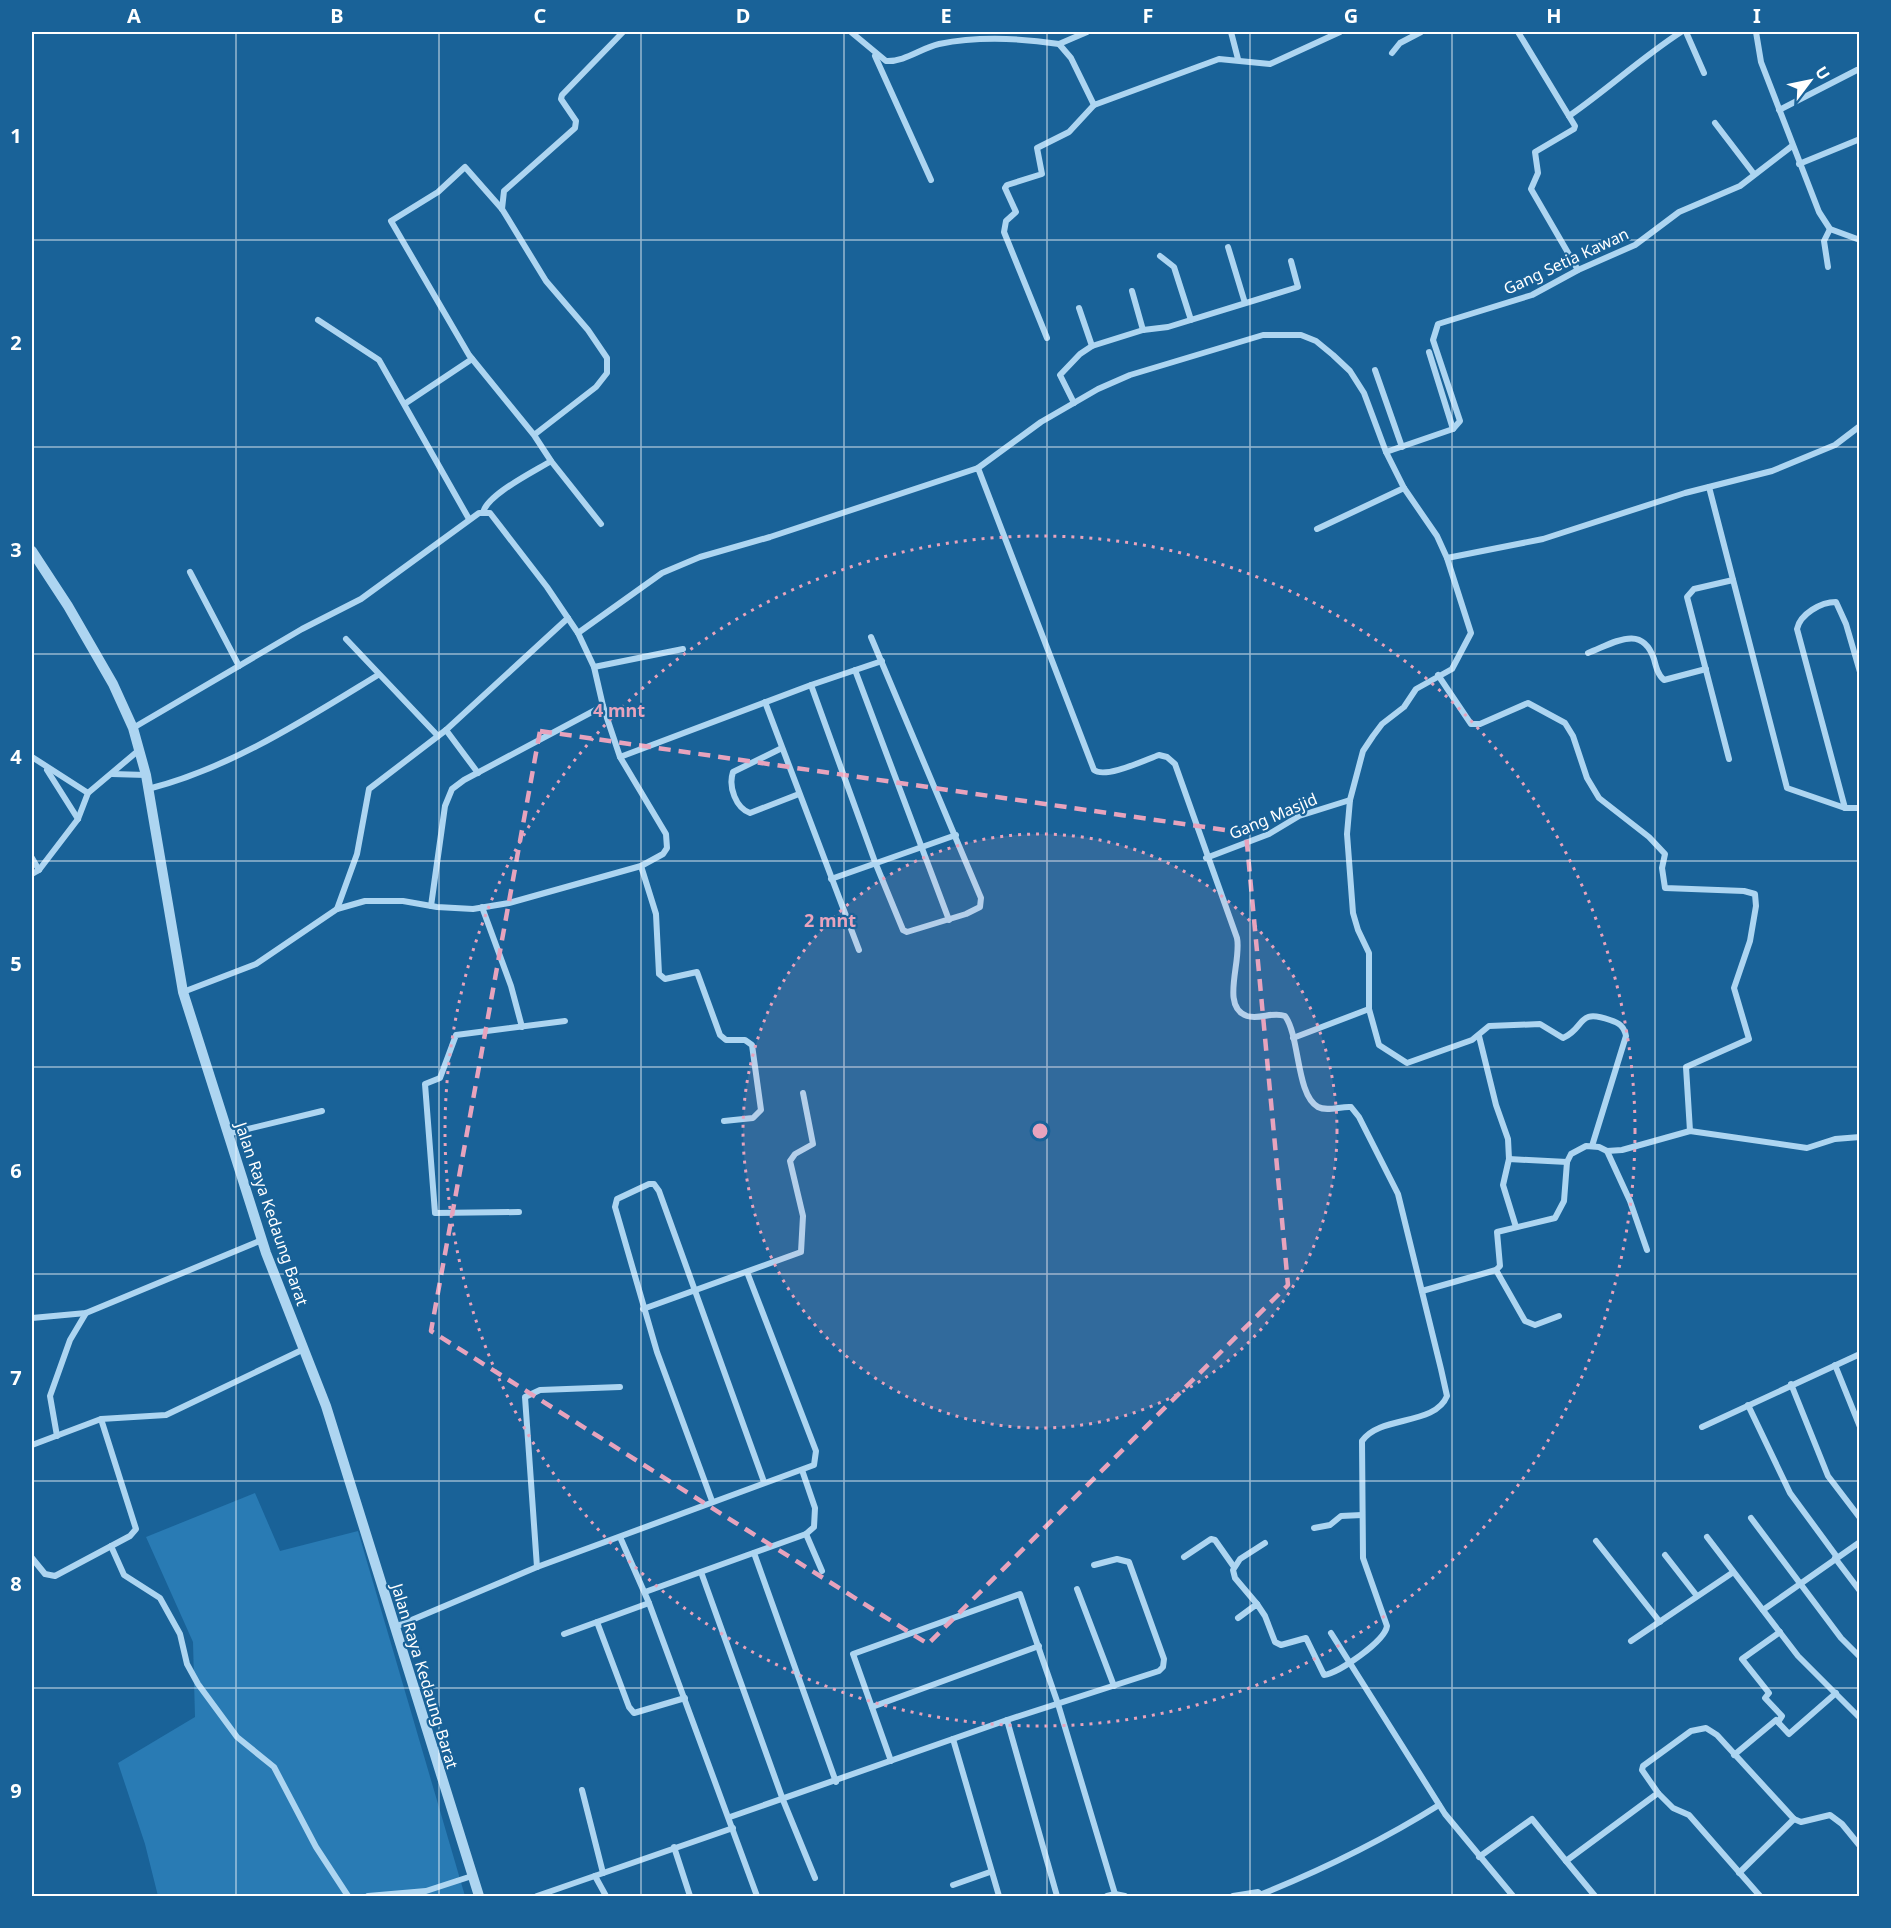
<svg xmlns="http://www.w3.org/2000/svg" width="1891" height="1928" font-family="'Noto Sans',sans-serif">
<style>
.green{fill:#297bb4}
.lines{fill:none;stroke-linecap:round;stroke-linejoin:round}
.minor{stroke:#add5f1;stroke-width:6}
.tertiary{stroke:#add5f1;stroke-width:10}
.marked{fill:none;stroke:#e7a3bd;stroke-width:4.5;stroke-dasharray:12 8;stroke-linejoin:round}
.grid{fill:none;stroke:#fff;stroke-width:1.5;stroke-opacity:0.55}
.ring{fill:none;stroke:#e7a3bd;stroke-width:3;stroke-dasharray:3 6}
.labels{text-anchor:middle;stroke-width:4.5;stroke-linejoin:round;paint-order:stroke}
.street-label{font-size:16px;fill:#fff;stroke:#196298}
.centre{fill:#e7a3bd;stroke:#196298;stroke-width:3}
.ring-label{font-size:18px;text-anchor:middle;font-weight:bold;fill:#e7a3bd;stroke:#196298;stroke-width:4.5;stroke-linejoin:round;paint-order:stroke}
.neatline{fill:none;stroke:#fff;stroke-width:2}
.grid-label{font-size:20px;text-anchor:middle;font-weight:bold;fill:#fff}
</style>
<rect width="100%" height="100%" fill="#196298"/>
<polygon class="green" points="255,1493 280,1551 358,1531 465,1896 158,1896 145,1844 118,1763 195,1717 193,1642 146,1537"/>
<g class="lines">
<g class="minor">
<path d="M 851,32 L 886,61 C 905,62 921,48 939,44 C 979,36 1019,38 1059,44 L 1071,58 L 1094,105 L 1219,59 L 1270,64 L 1340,32"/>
<polyline points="1231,32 1238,59"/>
<polyline points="1518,32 1575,126 1574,129 1535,152 1538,173 1531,189 1578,270"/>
<polyline points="1686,32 1704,73"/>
<polyline points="1756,32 1761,62 1819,212 1830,229 1860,240"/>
<polyline points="1059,44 1087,32"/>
<polyline points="1392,53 1400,43 1421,32"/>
<polyline points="875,56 931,180"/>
<polyline points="1779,110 1857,70"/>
<path d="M 1569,116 C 1608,89 1641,58 1681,32"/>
<polyline points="1715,123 1754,174"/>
<polyline points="1799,164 1860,139"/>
<polyline points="502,209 504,191 575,128 576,121 561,99 562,95 623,32"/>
<polyline points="1228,247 1245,303"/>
<polyline points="1160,256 1174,267 1191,320"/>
<polyline points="1828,267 1824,241 1830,229"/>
<polyline points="1132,291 1143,330"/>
<polyline points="1079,308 1092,346"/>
<polyline points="318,320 379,360 469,519"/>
<polyline points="1047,338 1004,232 1006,221 1016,212 1005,188 1007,185 1042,174 1037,148 1069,132 1094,105"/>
<polyline points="1429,352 1453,429"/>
<polyline points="1375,370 1402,447"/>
<polyline points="406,403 472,359"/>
<polyline points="1074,403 1060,375 1080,354 1092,346 1143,330 1168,327 1298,287 1291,261"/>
<polyline points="534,435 596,387 607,373 607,358 588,330 546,281 502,209 465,167 438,192 391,221 469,355 534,435 551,461 601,524"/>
<polyline points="1386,452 1453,429 1460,421 1433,340 1438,324 1532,295 1578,270 1635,245 1679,212 1740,186 1792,146"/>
<path d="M 978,468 L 1041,422 L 1098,389 L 1130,375 L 1263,335 L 1301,335 L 1316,341 L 1333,355 L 1350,371 L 1364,393 L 1386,452 L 1404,488 L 1437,536 L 1447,558 L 1471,633 L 1452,669 L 1416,689 L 1404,707 L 1382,724 L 1373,736 L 1363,751 L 1350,800 L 1347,834 L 1353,913 L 1358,930 L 1369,953 L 1369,1009 L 1379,1045 L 1407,1063 L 1472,1040 L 1489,1026 L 1540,1024 L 1563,1038 C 1586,1028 1576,1008 1610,1020 C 1619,1023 1624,1026 1626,1036 L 1592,1146"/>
<polyline points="1709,487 1787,788 1845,808 1860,808"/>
<path d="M 483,513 C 486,495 535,471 551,461"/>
<polyline points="1317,529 1404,488"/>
<polyline points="1447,558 1543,539 1685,493 1772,471 1835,445 1860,426"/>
<polyline points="190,572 239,666"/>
<polyline points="346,639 438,736"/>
<path d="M 1588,653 C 1614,643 1642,623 1654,659 C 1656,667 1658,675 1664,680 L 1706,669"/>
<polyline points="594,667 683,649"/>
<polyline points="855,670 949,920"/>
<polyline points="1438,675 1471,724 1480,724 1528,703 1565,723 1573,736 1587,778 1599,798 1649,837 1665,854 1662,868 1665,888 1744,891 1755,894 1756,906 1750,941 1734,988 1749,1039 1686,1067 1690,1131"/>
<polyline points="811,685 875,862 903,930 907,932 966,914 980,907 981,898 871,637"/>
<polyline points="765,702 859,950"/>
<polyline points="133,728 302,629 361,599 479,513 490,513 547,587 578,633"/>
<polyline points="446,730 478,773"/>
<path d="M 782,748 L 733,772 C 728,787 736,808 750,813 L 799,794"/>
<polyline points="32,757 88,793"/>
<polyline points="620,757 811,685 882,661"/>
<polyline points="1729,759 1687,597 1694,589 1733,580"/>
<polyline points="47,770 78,819"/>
<polyline points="112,774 146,775"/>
<path d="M 148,789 C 231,768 306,719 378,675"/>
<path d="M 1845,808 L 1797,629 C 1800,614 1821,602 1836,602 L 1846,624 L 1860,672"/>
<polyline points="32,858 39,870"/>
<polyline points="1206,858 1269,834 1299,816 1350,800"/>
<polyline points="641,866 656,914 659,974 665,979 697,972 720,1035 726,1040 745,1040 752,1045 761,1110 753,1118 724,1121"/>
<polyline points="32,874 39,870 78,819 88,793 139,750"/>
<polyline points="831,879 956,835"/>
<polyline points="431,906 445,806 452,789 464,780 603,706"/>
<polyline points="482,907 511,986 522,1027"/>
<polyline points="337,909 357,854 369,789 446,730 568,618"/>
<path d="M 183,992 L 256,964 L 337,909 L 365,901 L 403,901 L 437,907 L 473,909 L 509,903 L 641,866 L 663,854 L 667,848 L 666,834 L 620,757 L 603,706 L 594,667 L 578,633 L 662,573 L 700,557 L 770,537 L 978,468 L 1094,770 C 1105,779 1145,760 1159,755 L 1167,757 L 1175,764 L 1237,938 C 1242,961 1220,1007 1247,1016 C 1260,1020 1273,1011 1285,1016 C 1300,1036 1296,1095 1318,1107 C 1327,1112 1341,1106 1351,1107 L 1359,1117 L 1398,1194 L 1441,1369 L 1447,1396 C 1435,1426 1380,1415 1362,1441 L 1363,1558 L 1387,1626 C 1385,1641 1339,1673 1324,1675 L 1306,1638 L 1281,1645 L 1275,1642 L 1265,1616 L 1257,1604 L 1238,1618"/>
<polyline points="1479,1036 1496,1105 1508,1139 1509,1159 1503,1185 1516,1227"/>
<polyline points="1293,1038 1369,1009"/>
<polyline points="227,1134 322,1111"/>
<polyline points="1607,1151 1630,1201 1647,1250"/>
<polyline points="1509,1159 1567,1162"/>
<polyline points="519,1212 435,1213 425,1084 440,1078 456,1035 565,1021"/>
<polyline points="1496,1270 1525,1321 1535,1325 1559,1316"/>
<polyline points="1422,1291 1496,1270 1500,1266 1497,1232 1555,1218 1564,1201 1567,1162 1571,1154 1586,1146 1599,1147 1607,1151 1622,1150 1690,1131 1807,1148 1835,1139 1860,1137"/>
<polyline points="643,1309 801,1252 803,1216 790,1161 795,1154 813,1144 803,1093"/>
<polyline points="32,1318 86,1313 262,1240"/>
<polyline points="1835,1365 1860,1427"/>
<polyline points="1791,1384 1828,1476 1860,1518"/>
<polyline points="1748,1405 1790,1493 1837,1557"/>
<polyline points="1702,1427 1860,1354"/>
<polyline points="57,1436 50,1396 70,1340 86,1313"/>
<polyline points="32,1445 101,1419 166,1415 304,1349"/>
<polyline points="712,1501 657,1352 615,1207 617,1199 649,1184 654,1184 659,1191 764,1482"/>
<polyline points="1751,1518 1841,1638 1860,1657"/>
<polyline points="1314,1528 1330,1525 1341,1516 1362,1515"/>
<polyline points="806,1534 822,1571"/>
<polyline points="620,1537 649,1603 757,1896"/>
<polyline points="1707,1537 1798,1656 1860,1718"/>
<polyline points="1596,1541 1660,1622"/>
<polyline points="111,1546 124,1575 160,1598 180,1634 187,1664 198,1684 237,1737 274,1767 316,1847 348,1896"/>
<polyline points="754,1553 836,1782"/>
<polyline points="1665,1555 1697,1596"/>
<polyline points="1184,1557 1211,1539 1215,1540 1234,1567"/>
<polyline points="32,1558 45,1574 55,1576 130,1536 136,1529 101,1419"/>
<polyline points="1835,1558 1860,1591"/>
<polyline points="537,1567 525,1397 540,1390 620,1387"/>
<polyline points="701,1572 783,1800 815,1878"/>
<polyline points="1077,1589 1114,1686"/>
<polyline points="645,1592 806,1534 814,1527 815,1508 802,1470"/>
<polyline points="1257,1604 1235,1578 1233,1570 1240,1559 1265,1543"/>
<polyline points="1763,1610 1860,1542"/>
<polyline points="597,1622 629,1707 634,1713 685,1698"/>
<polyline points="395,1627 537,1567 814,1465 816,1451 747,1272"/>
<polyline points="1331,1633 1445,1814 1513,1896"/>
<polyline points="564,1634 649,1603"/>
<polyline points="1631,1641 1732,1573"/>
<polyline points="872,1707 1039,1646"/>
<polyline points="1007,1720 1057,1896"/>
<polyline points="1778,1722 1782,1716 1765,1698 1769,1693 1742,1659 1780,1632"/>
<polyline points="953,1739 999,1896"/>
<polyline points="1734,1755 1776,1720 1789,1734 1836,1693"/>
<polyline points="891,1761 853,1654 1020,1594 1058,1704 1115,1894"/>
<polyline points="582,1790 603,1873"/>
<polyline points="1658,1793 1642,1770 1643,1766 1691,1731 1706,1728 1717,1735 1794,1819 1801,1822 1830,1815 1842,1824 1860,1846"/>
<polyline points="730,1817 1007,1720 1159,1671 1163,1667 1164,1659 1129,1562 1117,1559 1094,1565"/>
<polyline points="674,1847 690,1896"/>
<polyline points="1479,1857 1532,1819 1566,1861 1658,1793 1673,1808 1689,1815 1760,1896"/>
<polyline points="1566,1861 1595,1896"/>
<polyline points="1739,1873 1794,1819"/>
<polyline points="595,1876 606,1896"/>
<polyline points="953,1885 990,1872"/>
<path d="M 1262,1894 C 1324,1869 1383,1840 1439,1805"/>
<polyline points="368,1896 426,1891 472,1876"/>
<polyline points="537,1896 733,1828"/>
<polyline points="1107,1896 1115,1894 1125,1896"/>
<polyline points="1233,1896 1258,1892 1263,1896"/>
</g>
<polyline class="tertiary" points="32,551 68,606 113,684 133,728 146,775 183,992 266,1253 326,1406 479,1896"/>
</g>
<path class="marked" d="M 540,731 L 1246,833 L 1288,1285 L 928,1644 L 431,1331 Z"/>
<path class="grid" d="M 236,32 L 236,1896M 439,32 L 439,1896M 641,32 L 641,1896M 844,32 L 844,1896M 1047,32 L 1047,1896M 1250,32 L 1250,1896M 1452,32 L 1452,1896M 1655,32 L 1655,1896M 32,240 L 1860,240M 32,447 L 1860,447M 32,654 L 1860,654M 32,861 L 1860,861M 32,1067 L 1860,1067M 32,1274 L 1860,1274M 32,1481 L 1860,1481M 32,1688 L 1860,1688"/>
<circle cx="1040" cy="1131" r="297" fill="#e7a3bd" fill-opacity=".12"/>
<g class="ring">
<circle cx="1040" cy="1131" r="297"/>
<circle cx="1040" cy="1131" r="595"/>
</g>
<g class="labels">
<g class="street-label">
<text transform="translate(1566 261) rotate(-25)" y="6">Gang Setia Kawan</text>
<text transform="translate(1273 816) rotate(-23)" y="6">Gang Masjid</text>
<text transform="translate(272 1214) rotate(71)" y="6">Jalan Raya Kedaung Barat</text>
<text transform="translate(425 1676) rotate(73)" y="6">Jalan Raya Kedaung Barat</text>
</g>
</g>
<circle cx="1040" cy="1131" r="9" class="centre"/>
<g class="ring-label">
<text x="619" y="717">4 mnt</text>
<text x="830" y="927">2 mnt</text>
</g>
<rect width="1891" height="1928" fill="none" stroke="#196298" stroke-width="66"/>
<g transform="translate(1810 81) rotate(58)" stroke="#196298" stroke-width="4.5" paint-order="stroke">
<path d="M0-4.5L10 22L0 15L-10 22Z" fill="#ffffff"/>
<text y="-9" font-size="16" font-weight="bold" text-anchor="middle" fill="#ffffff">U</text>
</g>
<rect x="33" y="33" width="1825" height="1862" class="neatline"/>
<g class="grid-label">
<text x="134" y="23">A</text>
<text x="337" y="23">B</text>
<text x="540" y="23">C</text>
<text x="743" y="23">D</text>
<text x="946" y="23">E</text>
<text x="1148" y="23">F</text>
<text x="1351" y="23">G</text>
<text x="1554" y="23">H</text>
<text x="1757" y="23">I</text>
<text x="16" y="143">1</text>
<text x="16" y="350">2</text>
<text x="16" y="557">3</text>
<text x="16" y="764">4</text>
<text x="16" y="971">5</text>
<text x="16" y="1178">6</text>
<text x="16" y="1385">7</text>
<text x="16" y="1591">8</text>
<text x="16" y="1798">9</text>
</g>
</svg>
